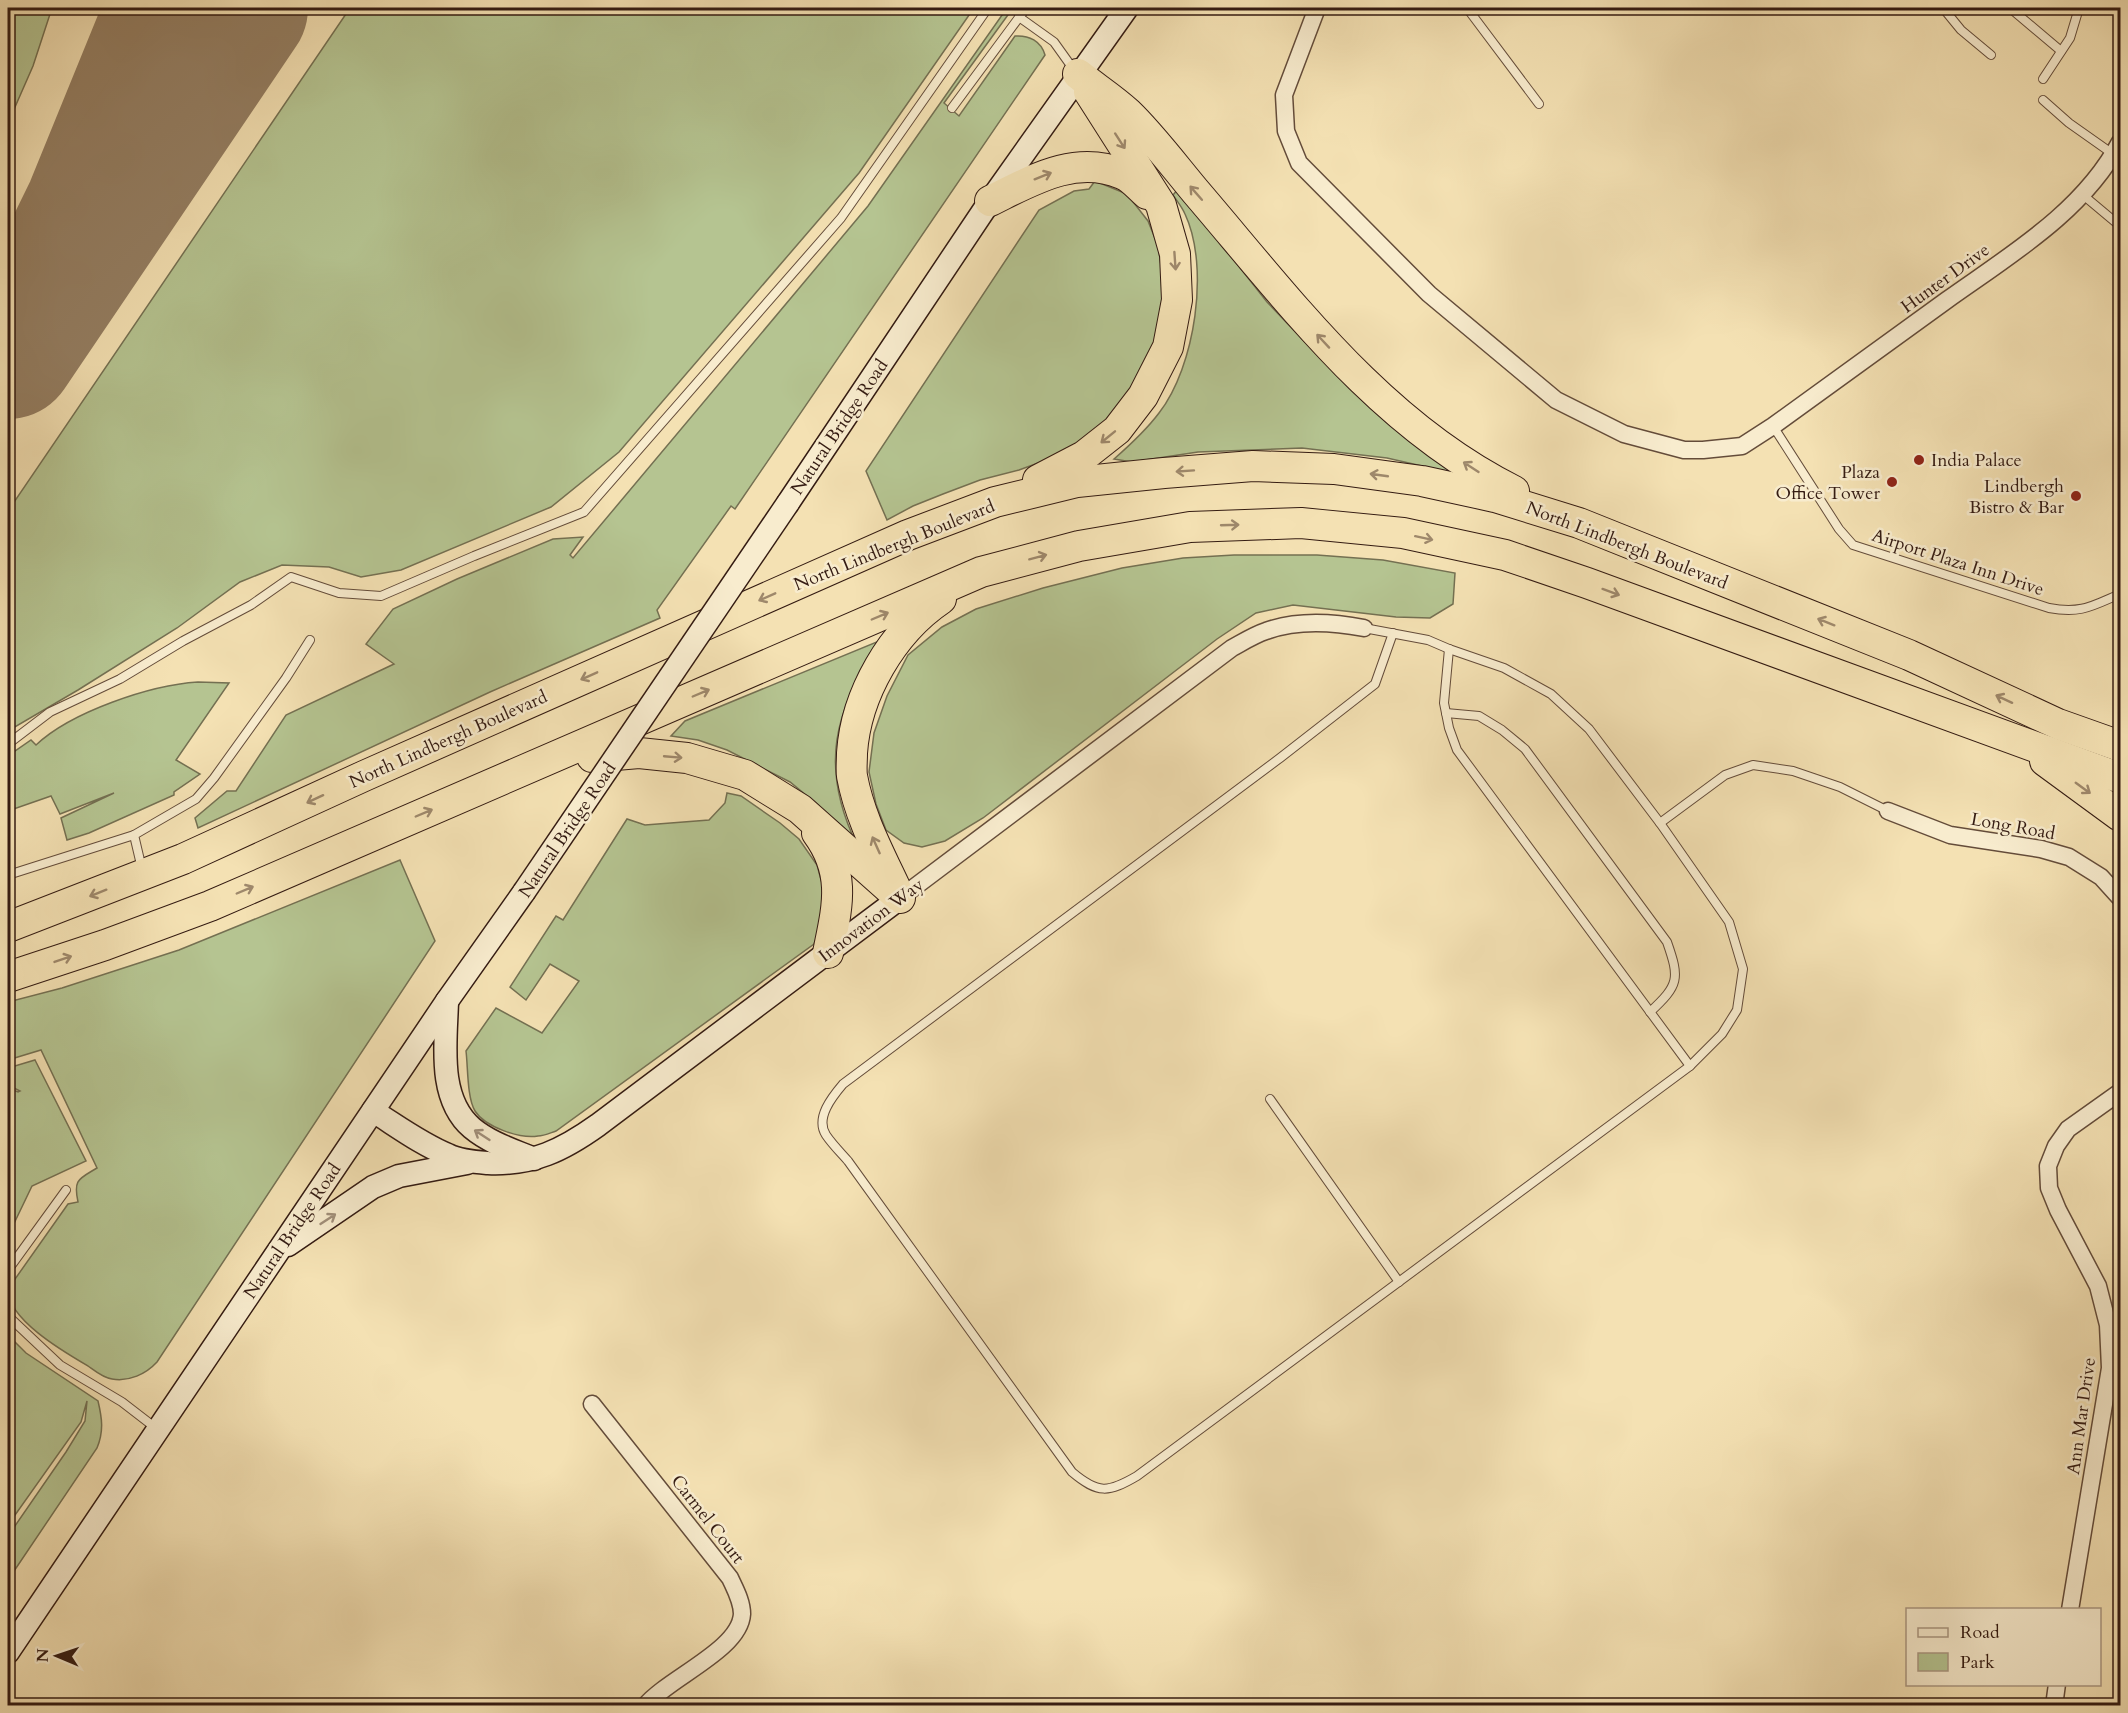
<svg xmlns="http://www.w3.org/2000/svg" width="2128" height="1713" font-family="Cardo,serif">
<style>
.green{fill:#b5c491;stroke:#747052;stroke-width:1.5}
.lines{fill:none;stroke-linecap:round;stroke-linejoin:round}
.taxiway{stroke:#947e62;stroke-width:54}
.runway{stroke:#947e62;stroke-width:136}
.lane-casing{stroke:#644c3a;stroke-width:10}
.street-casing{stroke:#644c3a;stroke-width:19}
.secondary-casing{stroke:#341b12;stroke-width:25}
.highway-casing{stroke:#341b12;stroke-width:32}
.lane{stroke:#f8ecce;stroke-width:8}
.street{stroke:#f8ecce;stroke-width:16}
.secondary{stroke:#f8ecce;stroke-width:22}
.highway{stroke:#f4e1b3;stroke-width:30}
.secondary-bridge-casing{stroke:#341b12;stroke-width:25;stroke-linecap:butt}
.secondary-bridge{stroke:#f8ecce;stroke-width:22}
.oneway{stroke:#9e886b}
.oneway2{stroke:#a08e79}
.poi-dot{fill:#8f2418;stroke:#f8ecce;stroke-width:2}
.labels{text-anchor:middle;stroke-width:5;stroke-linejoin:round;paint-order:stroke}
.street-label{font-size:18px;fill:#341b12;stroke:#f8ecce}
.poi-label{font-size:18px;fill:#341b12;stroke:#f8ecce;text-anchor:end}
</style>
<rect width="100%" height="100%" fill="#f4e1b3"/>
<filter id="stains"><feTurbulence type="fractalNoise" baseFrequency=".00333" numOctaves="4"/><feColorMatrix values="0 0 0 0 .2 0 0 0 0 .09 0 0 0 0 .02 0 0 0 .5 -.17"/></filter>
<radialGradient id="worn" r=".72"><stop offset=".6" stop-color="#630" stop-opacity="0"/><stop offset="1" stop-color="#630" stop-opacity=".3"/></radialGradient>
<g class="green">
<polygon points="8,8 52,8 33,66 8,123"/>
<polygon points="350,8 974,8 859,173 619,452 551,507 401,570 361,577 329,567 282,565 240,582 177,628 78,690 8,731 8,511"/>
<path d="M 1007,8 L 1013,8 L 944,103 L 959,116 L 1015,36 C 1029,35 1041,41 1045,55 L 735,509 L 731,506 L 657,610 L 660,618 L 490,692 L 198,828 L 195,818 L 227,791 L 236,791 L 286,715 L 394,664 L 366,644 L 393,609 L 457,579 L 553,539 L 583,537 L 570,555 L 573,558 L 868,206 Z"/>
<polygon points="1095,181 1127,194 1148,221 1158,246 1163,278 1162,308 1154,347 1123,401 1086,442 1052,458 1019,470 980,480 943,494 913,506 887,520 866,471 1039,210 1074,191 1089,189"/>
<path d="M 1178,189 L 1267,302 L 1338,377 L 1457,474 L 1387,458 L 1302,448 L 1198,452 L 1132,462 L 1114,459 C 1130,445 1147,429 1159,413 C 1195,367 1210,267 1185,214 C 1182,207 1177,201 1173,195 Z"/>
<polygon points="1234,555 1317,555 1383,560 1455,573 1453,604 1430,618 1396,617 1293,605 1256,613 1217,639 983,818 945,841 922,847 904,843 886,830 876,804 869,772 874,733 887,696 908,655 942,627 976,609 1043,588 1122,568 1183,558"/>
<path d="M 879,641 C 834,712 819,767 857,845 L 818,805 L 790,782 L 727,750 L 698,740 L 671,736 L 685,721 Z"/>
<path d="M 198,682 L 229,683 L 176,760 L 200,774 L 174,792 L 174,795 L 89,833 L 67,840 L 61,818 L 114,793 L 60,814 L 51,796 L 8,811 L 8,756 L 31,740 L 36,745 C 71,712 150,685 198,682 Z"/>
<path d="M 727,793 L 741,796 L 780,823 L 799,839 L 817,865 L 826,898 L 820,928 L 814,944 L 556,1131 C 550,1133 544,1136 538,1136 C 520,1139 485,1127 475,1111 C 467,1098 468,1067 466,1051 L 496,1008 L 542,1033 L 579,981 L 550,964 L 526,1000 L 510,987 L 556,916 L 563,920 L 627,819 L 645,825 L 709,820 L 725,803 Z"/>
<path d="M 400,860 L 435,941 L 157,1362 C 146,1374 129,1382 112,1379 C 103,1378 95,1371 88,1366 C 64,1352 7,1319 8,1289 L 68,1204 L 78,1202 C 73,1179 79,1179 97,1168 L 41,1050 L 8,1060 L 8,1002 L 62,988 L 179,950 Z"/>
<polygon points="35,1060 86,1161 32,1186 8,1236 8,1088 18,1092 20,1091 8,1085 8,1068"/>
<path d="M 8,1335 L 26,1353 L 98,1401 C 102,1418 104,1431 97,1448 L 8,1580 L 8,1536 L 66,1452 L 85,1421 L 87,1401 L 81,1422 L 8,1525 Z"/>
</g>
<g class="lines">
<polyline class="taxiway" points="8,288 55,192 130,8"/>
<polyline class="runway" points="8,351 240,8"/>
<g class="lane-casing">
<g id="lane">
<polyline points="1467,8 1539,104"/>
<polyline points="1943,8 1961,30 1991,55"/>
<polyline points="2010,8 2061,51"/>
<polyline points="1019,17 1054,42 1074,70"/>
<polyline points="2043,79 2070,38 2079,8"/>
<polyline points="2043,100 2069,123 2120,159"/>
<polyline points="952,108 1026,8"/>
<polyline points="2083,195 2120,226"/>
<path d="M 1773,426 L 1839,529 L 1853,545 L 2049,608 C 2081,614 2092,606 2120,594"/>
<polyline points="1364,628 1428,640 1449,649 1504,668 1551,694 1589,729 1660,823 1725,775 1753,765 1793,771 1840,787 1888,811"/>
<path d="M 1393,633 L 1375,684 L 1280,758 L 843,1084 C 832,1097 815,1118 826,1135 C 832,1144 841,1153 848,1161 L 1072,1472 C 1098,1494 1108,1493 1137,1476 L 1690,1066 L 1722,1034 L 1737,1010 L 1743,969 L 1729,922 L 1660,823"/>
<polyline points="1449,649 1444,703 1449,728 1457,750 1690,1066"/>
<path d="M 1446,713 L 1479,716 L 1502,730 L 1525,749 L 1667,942 C 1680,979 1679,985 1650,1012"/>
<polyline points="8,744 50,712 120,679 183,641 251,605 291,577 339,593 381,596 474,556 584,512 841,218 988,8"/>
<polyline points="142,869 134,835 196,799 214,778 286,678 310,640"/>
<polyline points="8,875 134,835"/>
<polyline points="1270,1099 1399,1282"/>
<polyline points="8,1270 66,1190"/>
<polyline points="8,1316 60,1365 122,1402 157,1429"/>
</g>
</g>
<g class="street-casing">
<g id="street">
<path d="M 1317,8 L 1284,95 L 1286,131 L 1299,163 L 1429,294 L 1556,400 L 1624,434 L 1684,450 L 1703,450 L 1742,446 L 1773,426 C 1831,384 1889,342 1947,300 C 2010,255 2083,212 2120,142"/>
<polyline points="1888,811 1950,835 2041,849 2069,857 2101,877 2120,898"/>
<path d="M 900,898 L 1232,648 C 1243,642 1254,635 1266,631 C 1296,620 1333,622 1364,628"/>
<path d="M 592,1404 L 730,1578 C 735,1589 742,1601 742,1614 C 740,1650 668,1678 645,1706"/>
<polyline points="2070,1610 2110,1368 2108,1325 2098,1286 2058,1210 2049,1188 2048,1166 2056,1146 2068,1129 2120,1092"/>
<polyline points="2054,1706 2057,1684"/>
</g>
</g>
<g class="secondary-casing">
<g id="secondary">
<polyline points="788,503 990,201 1127,8"/>
<path d="M 447,1001 C 446,1042 437,1098 472,1128 C 490,1143 513,1150 534,1159"/>
<path d="M 373,1111 C 397,1126 421,1144 448,1155 C 460,1161 475,1162 488,1163 C 533,1165 563,1150 598,1125 L 900,898"/>
<polyline points="288,1245 373,1187 399,1176 467,1163"/>
<polyline points="8,1652 447,1001 524,892"/>
</g>
</g>
<g class="highway-casing">
<g id="highway">
<path d="M 1078,74 C 1094,87 1113,99 1128,113 C 1151,135 1175,167 1196,192 C 1291,303 1381,425 1514,491"/>
<path d="M 990,201 C 1031,181 1075,154 1122,174 C 1131,177 1139,187 1147,194"/>
<polyline points="1038,480 1084,456 1117,430 1143,396 1168,347 1177,300 1175,254 1161,205 1089,92"/>
<polyline points="592,757 639,753 687,758 745,775 800,809 900,898"/>
<polyline points="2045,761 2120,816"/>
<path d="M 817,833 C 847,874 837,908 828,953"/>
<path d="M 895,887 C 878,851 859,815 852,776 C 851,769 852,761 852,753 C 856,694 892,632 941,599"/>
<polyline points="8,927 183,859 364,776 908,535 995,502 1077,482 1164,473 1253,466 1334,469 1422,481 1495,497 1579,523 1909,655 2058,724 2120,746"/>
<polyline points="8,977 105,945 210,906 981,572 1079,546 1190,527 1301,523 1403,533 1505,555 1587,583 2120,778"/>
</g>
</g>
<use href="#lane" class="lane"/>
<use href="#street" class="street"/>
<use href="#secondary" class="secondary"/>
<use href="#highway" class="highway"/>
<g class="secondary-bridge-casing">
<polyline id="secondary-bridge" points="524,892 788,503"/>
</g>
<use href="#secondary-bridge" class="secondary-bridge"/>
</g>
<defs><path id="oneway-shaft" d="M-6 0H5M1.5-3L5.5 0L1.5 3" fill="none" stroke-width="1.6" stroke-linecap="round" stroke-linejoin="round" transform="scale(1.5)"/></defs>
<g class="oneway">
<use href="#oneway-shaft" transform="translate(1120 141) rotate(57)"/>
<use href="#oneway-shaft" transform="translate(1043 176) rotate(-22)"/>
<use href="#oneway-shaft" transform="translate(1196 193) rotate(-131)"/>
<use href="#oneway-shaft" transform="translate(1175 261) rotate(86)"/>
<use href="#oneway-shaft" transform="translate(1323 341) rotate(-133)"/>
<use href="#oneway-shaft" transform="translate(1108 437) rotate(141)"/>
<use href="#oneway-shaft" transform="translate(1471 467) rotate(-147)"/>
<use href="#oneway-shaft" transform="translate(1185 471) rotate(176)"/>
<use href="#oneway-shaft" transform="translate(1379 475) rotate(-172)"/>
<use href="#oneway-shaft" transform="translate(1230 525) rotate(-2)"/>
<use href="#oneway-shaft" transform="translate(1424 538) rotate(12)"/>
<use href="#oneway-shaft" transform="translate(1038 557) rotate(-15)"/>
<use href="#oneway-shaft" transform="translate(1611 592) rotate(20)"/>
<use href="#oneway-shaft" transform="translate(767 597) rotate(156)"/>
<use href="#oneway-shaft" transform="translate(880 616) rotate(-23)"/>
<use href="#oneway-shaft" transform="translate(1826 622) rotate(-158)"/>
<use href="#oneway-shaft" transform="translate(589 676) rotate(156)"/>
<use href="#oneway-shaft" transform="translate(701 693) rotate(-23)"/>
<use href="#oneway-shaft" transform="translate(2004 699) rotate(-155)"/>
<use href="#oneway-shaft" transform="translate(673 757) rotate(5)"/>
<use href="#oneway-shaft" transform="translate(2083 788) rotate(36)"/>
<use href="#oneway-shaft" transform="translate(315 799) rotate(155)"/>
<use href="#oneway-shaft" transform="translate(424 813) rotate(-23)"/>
<use href="#oneway-shaft" transform="translate(876 845) rotate(-114)"/>
<use href="#oneway-shaft" transform="translate(245 890) rotate(-23)"/>
<use href="#oneway-shaft" transform="translate(98 893) rotate(158)"/>
<use href="#oneway-shaft" transform="translate(63 959) rotate(-19)"/>
</g>
<g class="oneway2">
<use href="#oneway-shaft" transform="translate(482 1135) rotate(-147)"/>
<use href="#oneway-shaft" transform="translate(328 1219) rotate(-33)"/>
</g>
<g class="poi-dot">
<circle cx="1919" cy="460" r="6"/>
<circle cx="1892" cy="482" r="6"/>
<circle cx="2076" cy="496" r="6"/>
</g>
<g class="labels">
<g class="street-label">
<text transform="translate(1945 278) rotate(-36)" y="6">Hunter Drive</text>
<text transform="translate(839 427) rotate(-56)" y="6">Natural Bridge Road</text>
<text transform="translate(894 545) rotate(-22)" y="6">North Lindbergh Boulevard</text>
<text transform="translate(1627 545) rotate(21)" y="6">North Lindbergh Boulevard</text>
<text transform="translate(1958 562) rotate(18)" y="6">Airport Plaza Inn Drive</text>
<text transform="translate(448 739) rotate(-24)" y="6">North Lindbergh Boulevard</text>
<text transform="translate(2013 826) rotate(10)" y="6">Long Road</text>
<text transform="translate(567 830) rotate(-56)" y="6">Natural Bridge Road</text>
<text transform="translate(871 920) rotate(-37)" y="6">Innovation Way</text>
<text transform="translate(292 1231) rotate(-56)" y="6">Natural Bridge Road</text>
<text transform="translate(2081 1416) rotate(-82)" y="6">Ann Mar Drive</text>
<text transform="translate(708 1519) rotate(52)" y="6">Carmel Court</text>
</g>
<g class="poi-label">
<text x="1931" y="466" text-anchor="start">India Palace</text>
<text x="1880" y="478">Plaza<tspan x="1880" dy="21">Office Tower</tspan></text>
<text x="2064" y="492">Lindbergh<tspan x="2064" dy="21">Bistro &amp; Bar</tspan></text>
</g>
</g>
<rect width="2128" height="1713" fill="none" stroke="#f4e1b3" stroke-width="30"/>
<rect x="9" y="9" width="2110" height="1695" fill="none" stroke="#341b12" stroke-width="3"/>
<rect x="15" y="15" width="2098" height="1683" fill="none" stroke="#341b12" stroke-width="1.5"/>
<rect x="1906" y="1608" width="195" height="78" fill="#f8ecce" stroke="#aa9883" stroke-width="1.5"/>
<rect x="1918" y="1628" width="30" height="9" fill="#f8ecce" stroke="#aa9883" stroke-width="1.5"/>
<text x="1960" y="1638" font-size="18" fill="#341b12">Road</text>
<rect x="1918" y="1653" width="30" height="18" fill="#b5c491" stroke="#aa9883" stroke-width="1.5"/>
<text x="1960" y="1668" font-size="18" fill="#341b12">Park</text>
<g transform="translate(57 1656) rotate(272)" stroke="#f8ecce" stroke-width="4.5" paint-order="stroke">
<path d="M0-4.5L10 22L0 15L-10 22Z" fill="#341b12"/>
<text y="-9" font-size="16" font-weight="bold" text-anchor="middle" fill="#341b12">N</text>
</g>
<rect width="100%" height="100%" filter="url(#stains)"/>
<rect width="100%" height="100%" fill="url(#worn)"/>
</svg>
